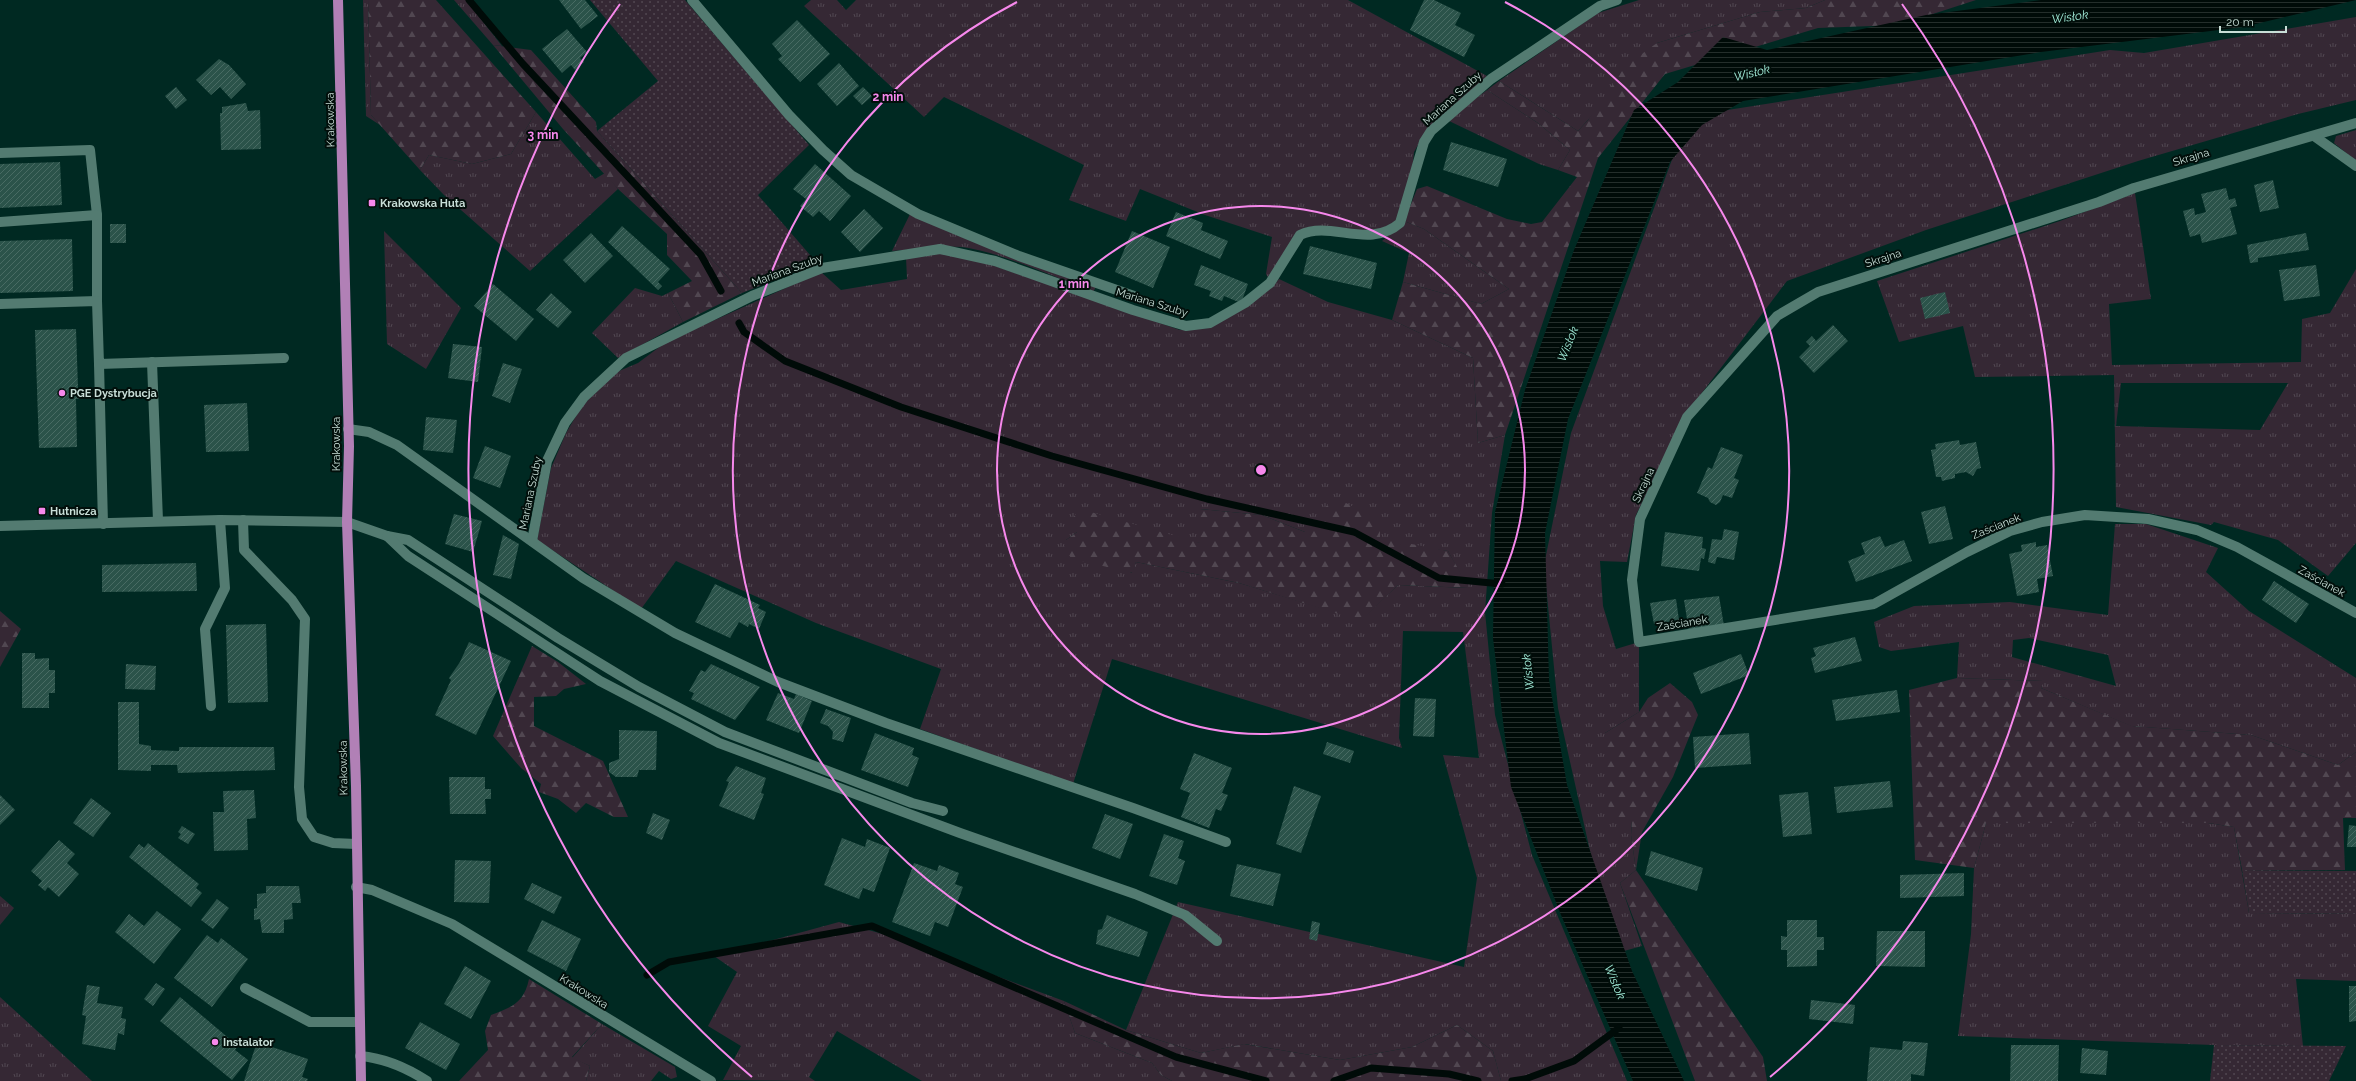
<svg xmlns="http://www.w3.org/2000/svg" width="2356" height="1081" font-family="Raleway,sans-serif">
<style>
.grass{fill:url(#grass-tufts);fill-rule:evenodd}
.forest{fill:url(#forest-firs)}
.garden{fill:url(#garden-dots)}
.water{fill:url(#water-rules)}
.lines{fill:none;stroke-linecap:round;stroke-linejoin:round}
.stream{stroke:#000b08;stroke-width:7}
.building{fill:url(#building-hatch)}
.minor{stroke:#537b71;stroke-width:10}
.major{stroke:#b180b6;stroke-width:10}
.ring{fill:none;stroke:#f788ec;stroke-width:2}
.poi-dot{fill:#f788ec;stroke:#020f0b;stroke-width:1.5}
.labels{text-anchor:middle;stroke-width:4;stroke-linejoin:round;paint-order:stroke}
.street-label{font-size:11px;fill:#c8ded7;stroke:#020f0b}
.poi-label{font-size:11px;font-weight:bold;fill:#c8ded7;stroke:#020f0b;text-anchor:start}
.water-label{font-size:12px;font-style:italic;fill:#a3edda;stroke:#020f0b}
.centre{fill:#f788ec;stroke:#020f0b;stroke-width:2}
.ring-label{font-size:12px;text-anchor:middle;font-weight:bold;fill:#f788ec;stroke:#020f0b;stroke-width:4;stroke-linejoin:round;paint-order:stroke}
</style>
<defs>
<pattern id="grass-tufts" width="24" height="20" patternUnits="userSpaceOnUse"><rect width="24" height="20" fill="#352834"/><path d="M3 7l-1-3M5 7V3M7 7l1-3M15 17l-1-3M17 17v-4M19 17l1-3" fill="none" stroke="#514751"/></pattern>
<pattern id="forest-firs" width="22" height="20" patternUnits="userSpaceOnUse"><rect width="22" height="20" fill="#352834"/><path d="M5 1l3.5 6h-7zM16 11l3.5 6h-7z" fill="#514751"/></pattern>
<pattern id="garden-dots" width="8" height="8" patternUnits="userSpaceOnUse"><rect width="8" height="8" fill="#352834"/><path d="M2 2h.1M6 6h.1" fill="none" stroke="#514751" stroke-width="1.8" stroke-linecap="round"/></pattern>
<pattern id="water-rules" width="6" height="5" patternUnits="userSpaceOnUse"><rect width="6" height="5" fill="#000b08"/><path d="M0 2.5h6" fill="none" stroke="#242e2b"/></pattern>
<pattern id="building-hatch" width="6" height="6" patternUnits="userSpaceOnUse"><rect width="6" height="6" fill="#2b534a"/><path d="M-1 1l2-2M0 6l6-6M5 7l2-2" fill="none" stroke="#486b63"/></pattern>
</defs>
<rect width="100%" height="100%" fill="#002922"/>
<g class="grass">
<polygon points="363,0 368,0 371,115 380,125 366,116"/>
<polygon points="454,0 466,0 502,46 493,45"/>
<path d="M 811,0 L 837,0 L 846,10 L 856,0 L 1348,0 L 1487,76 L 1423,136 L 1414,152 L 1412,172 L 1396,221 C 1371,239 1336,230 1308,228 L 1300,230 L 1269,279 L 1266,274 L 1272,237 L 1205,215 L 1140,189 L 1126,221 L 1069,200 L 1084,165 L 944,97 L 924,117 L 804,6 Z"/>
<polygon points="1639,0 1825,0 1806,8 1760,12 1657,43 1578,131 1499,81 1598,13"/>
<polygon points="2356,17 2356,100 2298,114 2138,161 1926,230 1787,281 1685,415 1636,515 1627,562 1600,561 1603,606 1616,649 1639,642 1639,712 1605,733 1632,821 1631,835 1636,870 1620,883 1642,946 1624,951 1599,891 1558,708 1544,565 1571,433 1677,146 1715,112 2110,50 2144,53"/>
<polygon points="1487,90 1538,123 1570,150 1558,170 1539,164 1447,120"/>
<polygon points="536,112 595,179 605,173 618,189 530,271 444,195 420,170 429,155 472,164 511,154"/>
<polygon points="2356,130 2356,161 2334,143 2336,136"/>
<path d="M 2135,193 L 2151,299 L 2109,304 L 2112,365 L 2301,362 L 2302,319 L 2330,313 L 2356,269 L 2356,543 L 2328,576 L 2278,540 L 2214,522 L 2211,525 L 2116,507 L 2114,375 L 1975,377 L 1963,326 L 1899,342 L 1877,281 L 2060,221 ZM 2121,383 L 2288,383 L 2260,430 L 2116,426 Z"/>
<path d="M 910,214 L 1096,287 L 1093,292 C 1056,278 1001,252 962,247 C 939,245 915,249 892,251 Z"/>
<polygon points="1404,221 1424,229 1509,289 1481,304 1403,282 1409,253 1382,241"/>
<polygon points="384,231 461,308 426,369 387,344"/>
<path d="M 937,253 L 966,256 L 1180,330 L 1208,328 L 1268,290 L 1279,279 L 1328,302 L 1392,320 L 1473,358 L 1478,443 L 1505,435 L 1492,513 L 1485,612 L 1495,715 L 1532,855 L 1627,1081 L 1501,1081 L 1493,1051 L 1457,1025 L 1412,1047 L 1340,1060 L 1245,1044 L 1201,1053 L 1126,1030 L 1178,902 L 1464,967 L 1477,878 L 1443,755 L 1479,758 L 1463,632 L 1403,631 L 1399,738 L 1402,748 L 1112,659 L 1073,784 L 920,729 L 941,669 L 816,623 L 676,561 L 641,609 L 537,540 L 551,468 L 566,433 L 582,406 L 607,381 L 619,371 L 638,363 L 666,342 L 821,272 L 841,290 L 907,279 L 906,257 ZM 1200,509 L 1262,515 L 1305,532 L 1448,551 L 1468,588 L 1398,585 L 1361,620 L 1239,583 L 1136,562 L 1132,573 L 1066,540 L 1077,532 L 1200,543 Z"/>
<polygon points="635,288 662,296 668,293 683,322 618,358 592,333"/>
<path d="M 2115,524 L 2146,524 L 2218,548 L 2206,572 L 2249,611 L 2356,678 L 2356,752 L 2338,765 L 2251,735 L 2131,726 L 2041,688 L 2043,681 L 1957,678 L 1959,642 L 1891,651 L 1879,647 L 1874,622 L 1914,606 L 2010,602 L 2108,615 ZM 2029,638 L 2108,655 L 2116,686 L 2012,657 L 2013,640 Z"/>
<polygon points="1986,823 2208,823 2234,827 2249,913 2356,914 2356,981 2296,979 2303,1046 2214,1045 1958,1036 1971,934 1974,868"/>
<polygon points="0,896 14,908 0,925"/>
<polygon points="839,922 883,934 1064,1001 1075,1033 1152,1063 1161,1075 1172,1081 922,1081 837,1031 809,1077 815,1081 723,1080 741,1046 708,1026 737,972 714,956"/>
<polygon points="0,997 92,1081 0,1081"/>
<polygon points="602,1024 675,1067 677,1077 671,1079 659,1071 651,1081 586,1081 590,1066 572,1058"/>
</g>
<g class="forest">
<polygon points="368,0 436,0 536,112 511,154 472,164 429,155 420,170 371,115"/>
<polygon points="1825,0 1976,0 1899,25 1818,28 1665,74 1598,158 1505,435 1478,443 1473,358 1392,320 1403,282 1481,304 1509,289 1424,229 1404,221 1417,189 1427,186 1507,219 1531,224 1542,222 1577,177 1558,170 1570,150 1538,123 1487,90 1499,81 1578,131 1588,120 1625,66 1657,43 1760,12 1806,8"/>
<polygon points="493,45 531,50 596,122 597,131 742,293 683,322 668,293 692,281 667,255 667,234 618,189 563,129"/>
<polygon points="1334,497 1380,520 1380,538 1448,551 1469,588 1398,585 1361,621 1239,583 1136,562 1133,573 1073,559 1063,550 1066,540 1077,532 1072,519 1080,509 1200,543 1200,509 1262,515 1305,532"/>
<polygon points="0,611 21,629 0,667"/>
<polygon points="532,646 558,662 586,684 564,689 556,696 534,697 534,726 603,761 628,817 614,817 586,803 576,813 558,799 539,792 541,784 521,768 493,736"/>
<polygon points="1957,678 2044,681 2041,688 2132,726 2251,735 2338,765 2356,752 2356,818 2343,818 2345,870 2242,870 2234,827 2208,823 1986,823 1974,868 1915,860 1909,690"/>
<polygon points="1670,683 1692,702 1698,715 1673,777 1642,832 1636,870 1763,1057 1767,1081 1695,1081 1620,883 1636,870 1631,835 1632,821 1609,818 1605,733 1639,712 1648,698"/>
<path d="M 529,979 L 602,1024 L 572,1057 L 590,1066 L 586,1081 L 459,1081 L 488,1050 L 485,1031 L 491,1015 C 512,1007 524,1003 529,979 Z"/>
<polygon points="1064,1001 1126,1030 1201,1053 1244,1044 1340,1060 1412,1047 1457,1025 1493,1051 1501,1081 1172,1081 1161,1075 1152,1063 1075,1033"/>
</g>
<g class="garden">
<polygon points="590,0 685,0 809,145 758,195 817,263 742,293 597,131 658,81"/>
<polygon points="2242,870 2356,871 2356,914 2249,913"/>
<polygon points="2214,1045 2346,1046 2329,1081 2210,1081"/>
</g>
<polygon class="water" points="2041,0 2356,0 2243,27 2041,52 1743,101 1702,125 1670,162 1568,419 1545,533 1549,680 1567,785 1632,971 1684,1081 1633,1081 1561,915 1511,787 1493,638 1495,512 1525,390 1574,250 1634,110 1678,82 1723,37 1767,50 1926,15"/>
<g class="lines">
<g class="stream">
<polyline points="469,0 523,64 701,255 721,291"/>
<polyline points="739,323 744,332 785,361 901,407 1052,456 1207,499 1354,532 1439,578 1502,584"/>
<polyline points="647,975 669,962 872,926 1176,1057 1266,1081"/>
<polyline points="1334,1081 1371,1068 1449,1074 1478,1081"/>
<polyline points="1512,1081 1525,1079 1574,1061 1619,1028"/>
</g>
</g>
<g class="building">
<polygon points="559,0 585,0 598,16 581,29"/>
<polygon points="1424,0 1434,0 1461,13 1455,25 1475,35 1464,57 1410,30"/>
<polygon points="797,20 830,54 800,82 778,59 782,56 772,44"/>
<polygon points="567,29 587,52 580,58 584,62 575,70 571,65 562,73 542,49"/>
<polygon points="219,59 229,65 246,84 231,99 220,87 211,95 196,80"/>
<polygon points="839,63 859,86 837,106 817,84"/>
<polygon points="176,87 187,100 176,109 165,96"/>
<polygon points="863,87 872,96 862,105 853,96"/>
<polygon points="246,103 248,111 260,110 261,149 221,150 220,113 222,113 222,107"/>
<polygon points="1451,142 1507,159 1498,187 1443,170"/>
<polygon points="60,162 62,205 0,208 0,164"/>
<polygon points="815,164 851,196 830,221 819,211 813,217 800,206 806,199 793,189"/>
<polygon points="2273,180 2279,208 2260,212 2254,185"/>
<polygon points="2226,188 2229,200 2235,198 2237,206 2230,208 2237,234 2202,243 2200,234 2190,237 2183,211 2194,208 2195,215 2206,212 2201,194"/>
<polygon points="864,209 883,228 860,252 841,232"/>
<polygon points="1176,212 1203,223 1201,230 1228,241 1220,259 1166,236"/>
<rect x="110" y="224" width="16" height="19"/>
<polygon points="622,226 670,269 658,282 662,286 658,290 608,242"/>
<polygon points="1132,231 1170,247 1153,288 1115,272"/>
<polygon points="591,233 613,256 585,283 563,260"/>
<polygon points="2306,233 2309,250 2258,258 2258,262 2250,263 2247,245"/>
<polygon points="72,239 73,291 0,293 0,241"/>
<polygon points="1310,246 1377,263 1371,289 1303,274"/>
<polygon points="1201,265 1248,284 1241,303 1224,296 1222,301 1209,296 1211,291 1194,285"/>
<polygon points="2316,265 2320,296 2284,301 2279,270"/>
<polygon points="493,284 534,319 516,341 474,306"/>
<polygon points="1945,292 1950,313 1925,319 1920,298"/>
<polygon points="551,293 572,312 558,328 536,310"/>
<polygon points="1833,325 1848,341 1814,373 1799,357 1810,346 1806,342 1812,336 1816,341"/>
<polygon points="76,329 78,388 85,388 85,399 76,399 77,447 39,448 35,330"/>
<polygon points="453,344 482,347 478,382 448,378"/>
<polygon points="503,363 522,369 510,403 492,396"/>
<polygon points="247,403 249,451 206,452 204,405"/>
<polygon points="426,417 457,420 453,453 423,450"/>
<polygon points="1959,440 1960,445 1976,442 1981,468 1977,469 1973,476 1966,472 1955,474 1955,478 1942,481 1941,477 1936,477 1931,450 1936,449 1935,444"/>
<polygon points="485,446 511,456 500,488 473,478"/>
<polygon points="1721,447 1743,455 1734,478 1739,480 1732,498 1723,495 1720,502 1716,505 1710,502 1708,498 1697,493 1708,467 1712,469"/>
<polygon points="1945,506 1953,539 1929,544 1921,512"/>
<polygon points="454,514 482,521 473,552 445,544"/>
<polygon points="1724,529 1739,532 1734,560 1717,557 1715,564 1708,562 1712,539 1722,540"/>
<polygon points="1665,532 1703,537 1702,548 1706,549 1704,559 1701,558 1699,571 1661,566"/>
<polygon points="503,535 519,544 511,579 493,575"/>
<polygon points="1880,536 1885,547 1904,540 1912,561 1856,582 1848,561 1865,554 1861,543"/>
<polygon points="2036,542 2036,547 2047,545 2053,576 2037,579 2039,592 2017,596 2009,554 2022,551 2021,545"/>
<polygon points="196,563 197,591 102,592 102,565"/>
<polygon points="2274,581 2309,604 2296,623 2262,600"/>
<polygon points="715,584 760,605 758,608 766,612 759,629 749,624 748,627 739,622 730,638 695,622"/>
<polygon points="1719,596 1724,626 1689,632 1684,600"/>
<polygon points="1676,599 1679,620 1654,624 1650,603"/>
<polygon points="266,624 268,702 228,703 226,625"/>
<polygon points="1855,637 1862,661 1815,673 1811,658 1816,656 1813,648"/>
<polygon points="469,642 511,661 476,735 435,715 451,680 449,678 460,662"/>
<polygon points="22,653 35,653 35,659 49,658 49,670 55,670 55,693 49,693 49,708 22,708"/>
<polygon points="1741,654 1749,675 1701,694 1693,673"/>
<polygon points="126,664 156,666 155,690 125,689"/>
<polygon points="711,664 760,687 735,720 691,699 694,693 689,691 701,670 705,672"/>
<polygon points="1897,690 1900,712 1836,721 1832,700"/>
<polygon points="778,693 794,699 796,694 812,701 799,733 766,720"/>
<polygon points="1415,698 1436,699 1434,737 1413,736"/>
<polygon points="118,702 139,702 139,744 151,746 151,750 179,751 179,747 274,747 275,770 178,773 177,765 151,765 151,771 118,770"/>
<polygon points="826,709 851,718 843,742 832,739 833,732 828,726 820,723"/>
<polygon points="619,730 657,731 656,770 639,770 637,777 616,777 609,772 609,763 619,759"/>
<polygon points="875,733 914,748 912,755 919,758 908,787 861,770"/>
<polygon points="1749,733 1751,764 1695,768 1693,737"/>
<polygon points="1327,742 1354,751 1350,763 1323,754"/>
<polygon points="1194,753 1232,768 1222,793 1228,795 1221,811 1216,809 1209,828 1181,817 1190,793 1180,789"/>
<polygon points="736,766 766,778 761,793 764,794 754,820 719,806 729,782 726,781"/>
<polygon points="449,777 485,777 485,789 491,789 491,799 485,799 486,814 450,814"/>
<polygon points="1890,781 1893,807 1837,813 1834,787"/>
<polygon points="1294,786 1321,796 1301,853 1276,844"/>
<polygon points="254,790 256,818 247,819 248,850 214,851 213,812 224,812 223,791"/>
<polygon points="1808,792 1812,834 1783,837 1779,795"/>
<polygon points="0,795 15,810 0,825"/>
<polygon points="91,798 111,813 93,837 73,823"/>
<polygon points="653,813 670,820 662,840 646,833"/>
<polygon points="1105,814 1133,824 1120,859 1092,848"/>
<polygon points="2349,825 2356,826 2356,847 2347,847"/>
<polygon points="182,826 195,834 188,844 178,838 181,834 178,832"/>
<polygon points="1164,834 1184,841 1178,858 1185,861 1177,885 1149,876"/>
<polygon points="842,838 865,847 867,839 890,848 874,892 863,888 859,899 824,885"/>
<polygon points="59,840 75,854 67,863 79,874 59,897 48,887 45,891 38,885 42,881 31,871"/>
<polygon points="148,843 199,884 196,888 202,893 191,907 129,857 139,844 144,848"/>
<polygon points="1651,851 1703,868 1697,891 1645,875"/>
<polygon points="455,860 491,861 489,903 454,902"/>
<polygon points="914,863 937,871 939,865 959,873 955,884 963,887 948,927 935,922 930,936 892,922"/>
<polygon points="1237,864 1281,874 1273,906 1230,896"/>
<polygon points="1964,873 1964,896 1900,898 1900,875"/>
<polygon points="532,883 562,897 554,914 524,899"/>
<polygon points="266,886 299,886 301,903 292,903 293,919 284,920 284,933 262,933 260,919 254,920 254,909 257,908 257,894 266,893"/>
<polygon points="217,899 229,908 213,929 201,920"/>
<polygon points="157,911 181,929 154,964 115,932 129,914 144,926"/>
<polygon points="1107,915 1148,932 1139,957 1096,944 1098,930 1102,929"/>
<polygon points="542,920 581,939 566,971 527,951"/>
<polygon points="1787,920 1817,920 1817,937 1824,937 1824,950 1817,950 1817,966 1787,967 1787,950 1781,950 1781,936 1787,937"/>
<polygon points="1312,921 1320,923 1317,941 1309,939"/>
<polygon points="1877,931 1925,931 1925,967 1876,966"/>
<polygon points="207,935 218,943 221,938 248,959 212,1007 174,978"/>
<polygon points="465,966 491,981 471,1019 444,1004"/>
<polygon points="156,983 165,989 153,1006 144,999"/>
<polygon points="87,985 100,987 97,1003 123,1007 121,1018 126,1019 124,1035 118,1033 115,1050 82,1044 86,1016 82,1015"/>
<polygon points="2349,986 2356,986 2356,1021 2349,1022"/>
<polygon points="180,997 238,1046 235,1050 248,1060 232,1080 160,1021"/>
<polygon points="1811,1000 1855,1005 1853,1024 1809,1019"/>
<polygon points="420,1022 460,1044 446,1070 405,1048"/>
<polygon points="1903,1041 1928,1043 1924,1076 1911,1074 1911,1081 1867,1081 1870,1047 1902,1050"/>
<polygon points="257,1042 308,1059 302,1077 308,1079 307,1081 244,1081"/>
<polygon points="2011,1045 2059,1045 2058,1081 2010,1081"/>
<polygon points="2082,1048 2108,1051 2106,1075 2080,1073"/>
</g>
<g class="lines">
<g class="minor">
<polyline points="692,0 789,115 823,150 851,175 918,214 1019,256 1134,296"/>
<polyline points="2356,123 2134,188 2099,202 1818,292 1777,316 1687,417 1640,519 1632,580 1639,642 1874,604 1967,552 2010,531 2042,522 2085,515 2148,519 2197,530 2237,547 2356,613"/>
<polyline points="2314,136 2356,166"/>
<polyline points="0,153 90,150 97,215 97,301"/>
<polyline points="0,222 97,215"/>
<polyline points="0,304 97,301 99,364 284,358"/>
<polyline points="152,362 158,521"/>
<polyline points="99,364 103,524"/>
<polyline points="348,429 369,432 397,445 583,578 675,633 778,682 886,723 1133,808 1226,842"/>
<polyline points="243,520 244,550 292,600 305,619 299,787 302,819 314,837 333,843 356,844"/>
<polyline points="0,526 220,520 347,522 387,536 408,540 558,638 639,687 725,732 912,803 943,811"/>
<polyline points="387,536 408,556 600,681 719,743 960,833 1135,894 1185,915 1217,941"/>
<path d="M 532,541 L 547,461 L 565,423 L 584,397 L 626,358 L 752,296 L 822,268 L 940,249 L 995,261 L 1133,310 L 1186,326 L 1210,323 L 1245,303 L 1270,283 L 1300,235 C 1331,220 1369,250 1400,223 L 1424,142 L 1431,131 L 1491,79 L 1600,6 L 1617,0"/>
<polyline points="211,706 205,629 225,588 220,520"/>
<polyline points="356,887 372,890 452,924 711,1081"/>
<polyline points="245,988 310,1022 359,1022"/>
<path d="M 360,1056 C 384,1058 407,1068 427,1081"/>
</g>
<polyline class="major" points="338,0 349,446 347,522 356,786 361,1081"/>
</g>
<g class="ring">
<circle cx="1261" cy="470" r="264"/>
<path d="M1505 2A528 528 0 1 1 1017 2"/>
<path d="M752 1077A792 792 0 0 1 620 4M1902 4A792 792 0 0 1 1770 1077"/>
</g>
<g class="poi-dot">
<rect x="368" y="199" width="8" height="8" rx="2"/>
<circle cx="62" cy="393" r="4"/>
<rect x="38" y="507" width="8" height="8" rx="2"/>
<circle cx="215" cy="1042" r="4"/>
</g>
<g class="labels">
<g class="street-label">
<text transform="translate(1452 98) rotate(-42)" y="4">Mariana Szuby</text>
<text transform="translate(330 120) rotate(-91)" y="4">Krakowska</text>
<text transform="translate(2191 157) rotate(-17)" y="4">Skrajna</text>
<text transform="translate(1883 258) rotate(-18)" y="4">Skrajna</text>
<text transform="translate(787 270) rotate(-20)" y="4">Mariana Szuby</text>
<text transform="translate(1152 302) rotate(17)" y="4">Mariana Szuby</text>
<text transform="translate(336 444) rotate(-90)" y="4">Krakowska</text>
<text transform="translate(1643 485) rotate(-65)" y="4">Skrajna</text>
<text transform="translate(530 493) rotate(-78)" y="4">Mariana Szuby</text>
<text transform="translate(1996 526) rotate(-22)" y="4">Zaścianek</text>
<text transform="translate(2322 581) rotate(29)" y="4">Zaścianek</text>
<text transform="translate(1682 623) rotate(-9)" y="4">Zaścianek</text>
<text transform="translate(343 768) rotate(-91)" y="4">Krakowska</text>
<text transform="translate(584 991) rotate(32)" y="4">Krakowska</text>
</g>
<g class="poi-label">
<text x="380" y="207">Krakowska Huta</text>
<text x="70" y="397">PGE Dystrybucja</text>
<text x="50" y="515">Hutnicza</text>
<text x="223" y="1046">Instalator</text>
</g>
<g class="water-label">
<text transform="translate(2070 17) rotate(-8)" y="4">Wisłok</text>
<text transform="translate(1752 73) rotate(-14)" y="4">Wisłok</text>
<text transform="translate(1568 344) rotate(-68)" y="4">Wisłok</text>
<text transform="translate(1528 672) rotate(-96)" y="4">Wisłok</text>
<text transform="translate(1615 982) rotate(67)" y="4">Wisłok</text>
</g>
</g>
<circle cx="1261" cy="470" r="6" class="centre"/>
<g class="ring-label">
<text x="888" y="101">2 min</text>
<text x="543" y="139">3 min</text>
<text x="1074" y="288">1 min</text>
</g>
<path d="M2220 26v6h66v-6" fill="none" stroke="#c8ded7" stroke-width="2"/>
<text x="2226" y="26" font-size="12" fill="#c8ded7" stroke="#020f0b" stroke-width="3" paint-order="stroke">20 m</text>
</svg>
